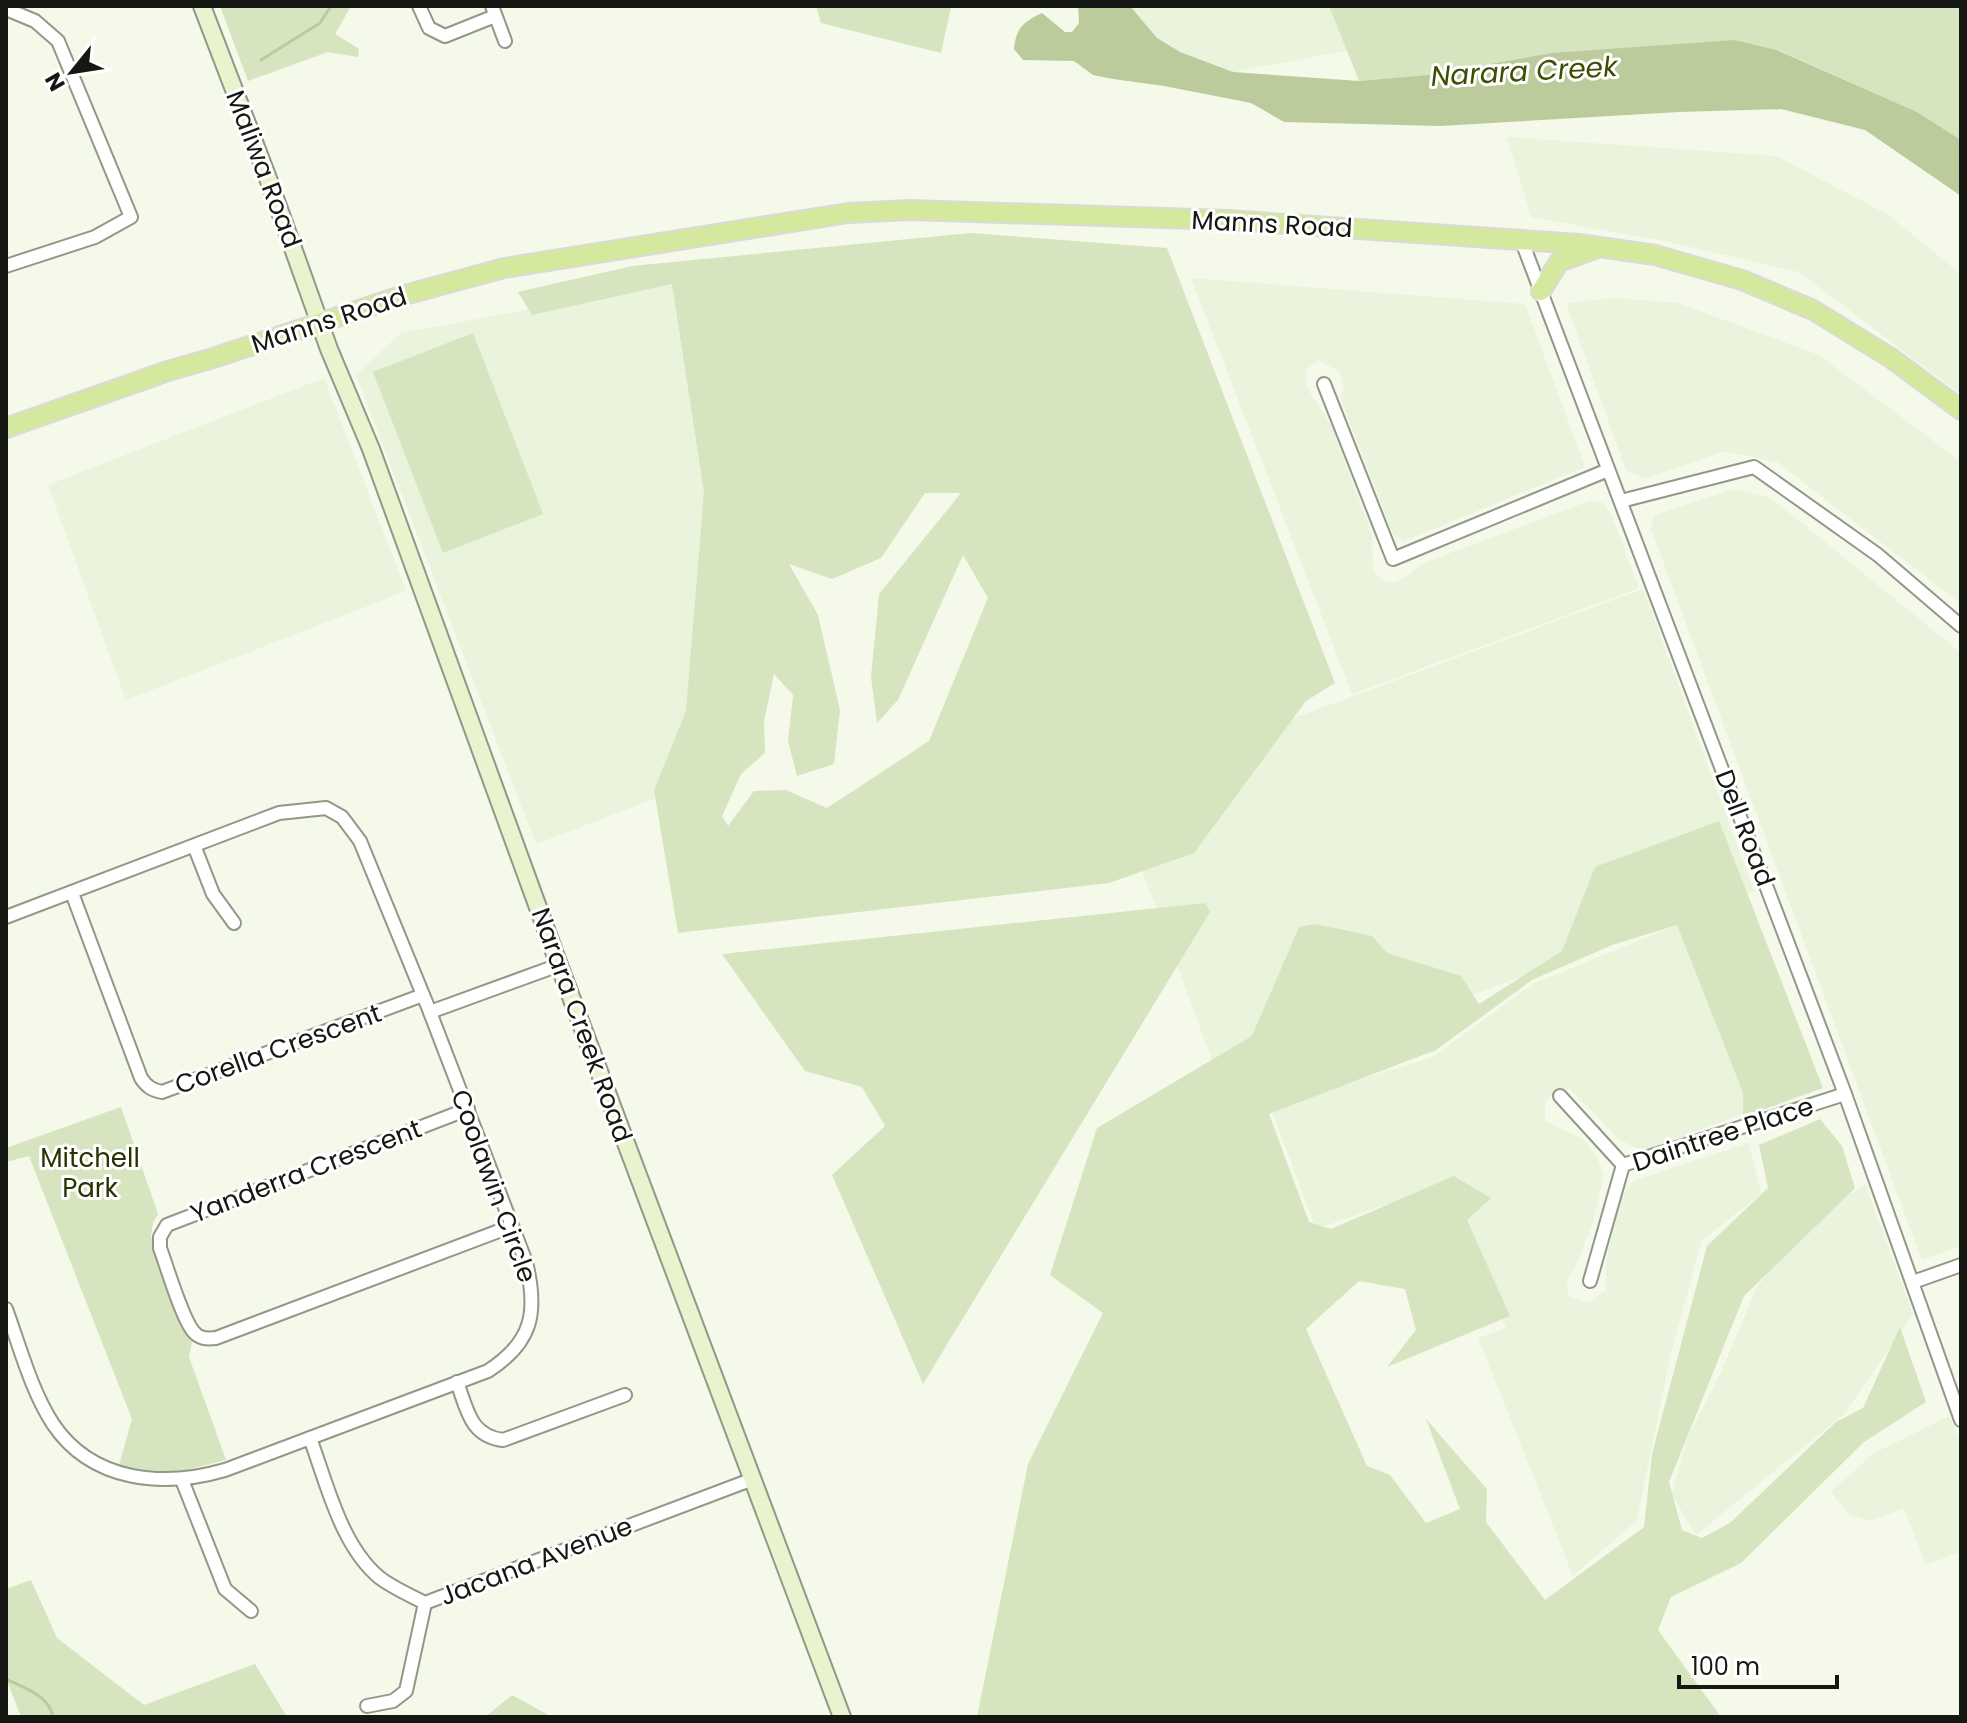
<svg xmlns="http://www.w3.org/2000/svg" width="1967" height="1723" font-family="Poppins,sans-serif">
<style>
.built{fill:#eaf3db}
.green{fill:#d7e4c0;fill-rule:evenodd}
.water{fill:#bbcb9c}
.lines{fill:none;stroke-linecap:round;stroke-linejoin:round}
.stream{stroke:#bbcb9c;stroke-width:3}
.street-casing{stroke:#929889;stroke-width:16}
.secondary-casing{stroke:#929889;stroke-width:20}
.primary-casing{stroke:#dadad9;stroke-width:22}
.street{stroke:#fff;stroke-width:12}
.secondary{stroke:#e9f4ce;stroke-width:16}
.primary{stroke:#d4e99e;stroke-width:18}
.labels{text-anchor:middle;stroke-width:6;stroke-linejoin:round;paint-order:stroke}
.street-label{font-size:26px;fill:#151712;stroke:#fff}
.park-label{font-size:26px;fill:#273400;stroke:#fff}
.water-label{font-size:28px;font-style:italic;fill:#3d4e03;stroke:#fff}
</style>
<rect width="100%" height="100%" fill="#f4f9e9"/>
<g class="built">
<polygon points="1130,6 1339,6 1355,49 1233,72 1180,52 1157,38"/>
<polygon points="1507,137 1776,156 1887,214 1961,274 1961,395 1799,272 1664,241 1531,217"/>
<polygon points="1191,278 1525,304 1585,467 1404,541 1392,532 1340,397 1344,387 1340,372 1319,360 1306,369 1307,388 1332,427 1372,535 1373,569 1381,580 1393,583 1409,575 1421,564 1592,500 1603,503 1612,516 1639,588 1352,694"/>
<polygon points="672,283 759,759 536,844 356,375 401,333"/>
<polygon points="1614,298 1678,303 1819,355 1961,462 1961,604 1777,462 1724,451 1645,479 1626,470 1566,303"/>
<polygon points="324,378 406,591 126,700 48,485"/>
<polygon points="1735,489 1771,498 1961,653 1961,1246 1922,1260 1651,529 1654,515"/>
<polygon points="1643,589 1754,891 1222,1087 1111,786"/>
<polygon points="1677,925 1743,1094 1743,1114 1643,1151 1620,1140 1570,1089 1555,1090 1545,1102 1545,1121 1583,1139 1597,1157 1604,1175 1592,1225 1575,1267 1567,1280 1569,1297 1588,1303 1606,1290 1606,1264 1616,1208 1633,1181 1749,1143 1761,1194 1702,1240 1671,1352 1637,1520 1573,1576 1478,1338 1506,1328 1452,1182 1316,1229 1271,1108 1433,1057 1533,984"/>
<polygon points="1865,1184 1913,1314 1844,1414 1696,1535 1672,1495 1687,1439 1722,1370 1756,1289 1801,1227"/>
<polygon points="1950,1416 1961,1446 1961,1551 1926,1565 1904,1508 1871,1521 1848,1514 1831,1492 1874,1453"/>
</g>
<g class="green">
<polygon points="220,6 351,6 335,34 359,49 358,57 328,52 248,81"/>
<polygon points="816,6 950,6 951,7 941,53 821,23"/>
<polygon points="1329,6 1961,6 1961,140 1917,112 1778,50 1735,40 1427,76 1359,81"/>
<path d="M 971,233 L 1167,248 L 1335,683 L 1306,701 L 1194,853 L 1109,883 L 678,933 L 654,790 L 686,711 L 704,492 L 672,284 L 532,315 L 518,292 L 632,266 ZM 925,493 L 961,493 L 879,594 L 871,677 L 877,723 L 898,700 L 963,555 L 988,598 L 929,741 L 827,808 L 786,790 L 754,791 L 728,826 L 722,816 L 741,774 L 765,753 L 764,721 L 774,674 L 793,695 L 788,741 L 797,776 L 834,764 L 840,710 L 818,615 L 789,564 L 832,579 L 881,558 Z"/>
<polygon points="473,333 543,514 443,553 373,372"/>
<polygon points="1719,821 1823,1088 1757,1112 1743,1114 1743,1093 1677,925 1612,945 1532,980 1436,1050 1269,1114 1309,1222 1331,1229 1454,1176 1491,1198 1467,1220 1510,1316 1387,1367 1416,1330 1405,1289 1359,1281 1306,1329 1367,1466 1390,1475 1426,1523 1460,1509 1426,1419 1487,1489 1486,1522 1545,1600 1644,1527 1652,1454 1707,1246 1768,1188 1759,1145 1820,1119 1842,1146 1855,1188 1744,1296 1669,1482 1682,1530 1702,1538 1730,1523 1836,1422 1863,1408 1900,1327 1926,1402 1864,1442 1741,1563 1671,1597 1658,1630 1721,1717 977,1717 1028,1464 1103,1313 1050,1275 1097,1128 1252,1036 1299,927 1315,924 1372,936 1387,953 1461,976 1479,1004 1562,951 1595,867"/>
<polygon points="1205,903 1210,912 923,1384 832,1175 885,1126 862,1087 805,1071 722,954"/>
<polygon points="121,1107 158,1214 153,1223 151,1236 181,1327 192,1342 189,1357 226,1460 186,1470 143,1475 119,1465 132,1419 29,1156 6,1162 6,1148"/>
<polygon points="31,1580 57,1638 144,1705 255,1664 287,1717 21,1717 6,1678 6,1589"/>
<polygon points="512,1695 552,1717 485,1717"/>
</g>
<path class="water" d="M 1078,6 L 1130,6 L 1157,38 L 1180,52 L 1233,72 L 1359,81 L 1429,75 L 1552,53 L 1735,40 L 1777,50 L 1917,112 L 1961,140 L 1961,196 L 1865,130 L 1781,109 L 1679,112 L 1441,126 L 1284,122 L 1251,103 L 1164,86 L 1113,79 L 1093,75 L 1074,61 L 1023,60 L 1014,49 C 1016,28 1023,22 1042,13 L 1065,32 L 1072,32 L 1079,23 Z"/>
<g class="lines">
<g class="stream">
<polyline points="261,60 320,23 331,6"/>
<path d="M 6,1679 C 24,1688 49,1695 53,1717"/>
</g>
<g class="street-casing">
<g id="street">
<polyline points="419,6 429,28 445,36 495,16"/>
<polyline points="492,6 505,41"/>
<polyline points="6,9 35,21 58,41 131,217 95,237 6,266"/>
<polyline points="1521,239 1845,1094 1961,1420"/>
<polyline points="1324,384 1393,559 1608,470"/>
<polyline points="1621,501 1754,467 1878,555 1961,626"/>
<polyline points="195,848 213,894 234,923"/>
<path d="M 72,893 L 141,1078 C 147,1087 152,1090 162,1092 L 423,995"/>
<path d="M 6,917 L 279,813 L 326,808 L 342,817 L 360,841 L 428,1007 L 526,1262 C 538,1312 533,1342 488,1371 L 225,1470 C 163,1488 92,1482 53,1424 C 31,1390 20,1347 6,1309"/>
<polyline points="430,1012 559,965"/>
<polyline points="1560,1096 1623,1165"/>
<path d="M 468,1109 L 167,1225 L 160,1237 L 160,1248 C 167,1267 182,1318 193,1331 C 199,1339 207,1339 216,1338 L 512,1226"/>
<polyline points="1590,1281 1623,1165 1845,1094"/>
<polyline points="1913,1282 1961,1265"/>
<path d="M 457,1382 C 467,1409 470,1436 503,1440 L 625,1395"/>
<path d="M 310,1438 C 327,1484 341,1546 380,1578 C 393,1588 410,1595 425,1603 L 753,1479"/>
<polyline points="182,1480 225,1589 251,1611"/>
<polyline points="367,1706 393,1701 406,1691 425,1603"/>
</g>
</g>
<g class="secondary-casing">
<polyline id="secondary" points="202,6 269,181 329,349 371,449 559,965 842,1717"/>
</g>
<g class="primary-casing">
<g id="primary">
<polyline points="1541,291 1559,262 1595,249"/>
<polyline points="6,428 168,371 210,359 401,296 504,268 848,213 910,210 1227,220 1579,244 1655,255 1742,280 1813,310 1891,358 1961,410"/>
</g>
</g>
<use href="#street" class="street"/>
<use href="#secondary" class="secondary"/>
<use href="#primary" class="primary"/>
</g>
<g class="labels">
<g class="street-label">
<text transform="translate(264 169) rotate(69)" y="9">Maliwa Road</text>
<text transform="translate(1272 224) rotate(3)" y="9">Manns Road</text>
<text transform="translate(329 320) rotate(-18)" y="9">Manns Road</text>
<text transform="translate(1745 828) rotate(69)" y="9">Dell Road</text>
<text transform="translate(582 1025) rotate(70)" y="9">Narara Creek Road</text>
<text transform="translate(278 1049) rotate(-20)" y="9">Corella Crescent</text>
<text transform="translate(1723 1134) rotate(-18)" y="9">Daintree Place</text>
<text transform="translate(306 1171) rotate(-21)" y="9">Yanderra Crescent</text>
<text transform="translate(494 1186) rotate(70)" y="9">Coolawin Circle</text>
<text transform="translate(536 1561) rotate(-21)" y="9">Jacana Avenue</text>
</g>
<g class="park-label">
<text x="90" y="1167">Mitchell<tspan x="90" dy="30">Park</tspan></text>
</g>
<g class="water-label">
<text transform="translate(1524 71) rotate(-3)" y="10">Narara Creek</text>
</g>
</g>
<rect width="1967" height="1723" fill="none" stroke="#151712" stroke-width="16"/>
<g transform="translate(72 72) rotate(240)" stroke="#ffffff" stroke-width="6" paint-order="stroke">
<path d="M0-6L14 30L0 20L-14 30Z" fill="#151712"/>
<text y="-12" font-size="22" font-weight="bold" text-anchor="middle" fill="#151712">N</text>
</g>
<path d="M1679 1675v12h158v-12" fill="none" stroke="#151712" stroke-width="4"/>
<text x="1691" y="1675" font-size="24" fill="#151712" stroke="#ffffff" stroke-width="6" paint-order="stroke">100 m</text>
</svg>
